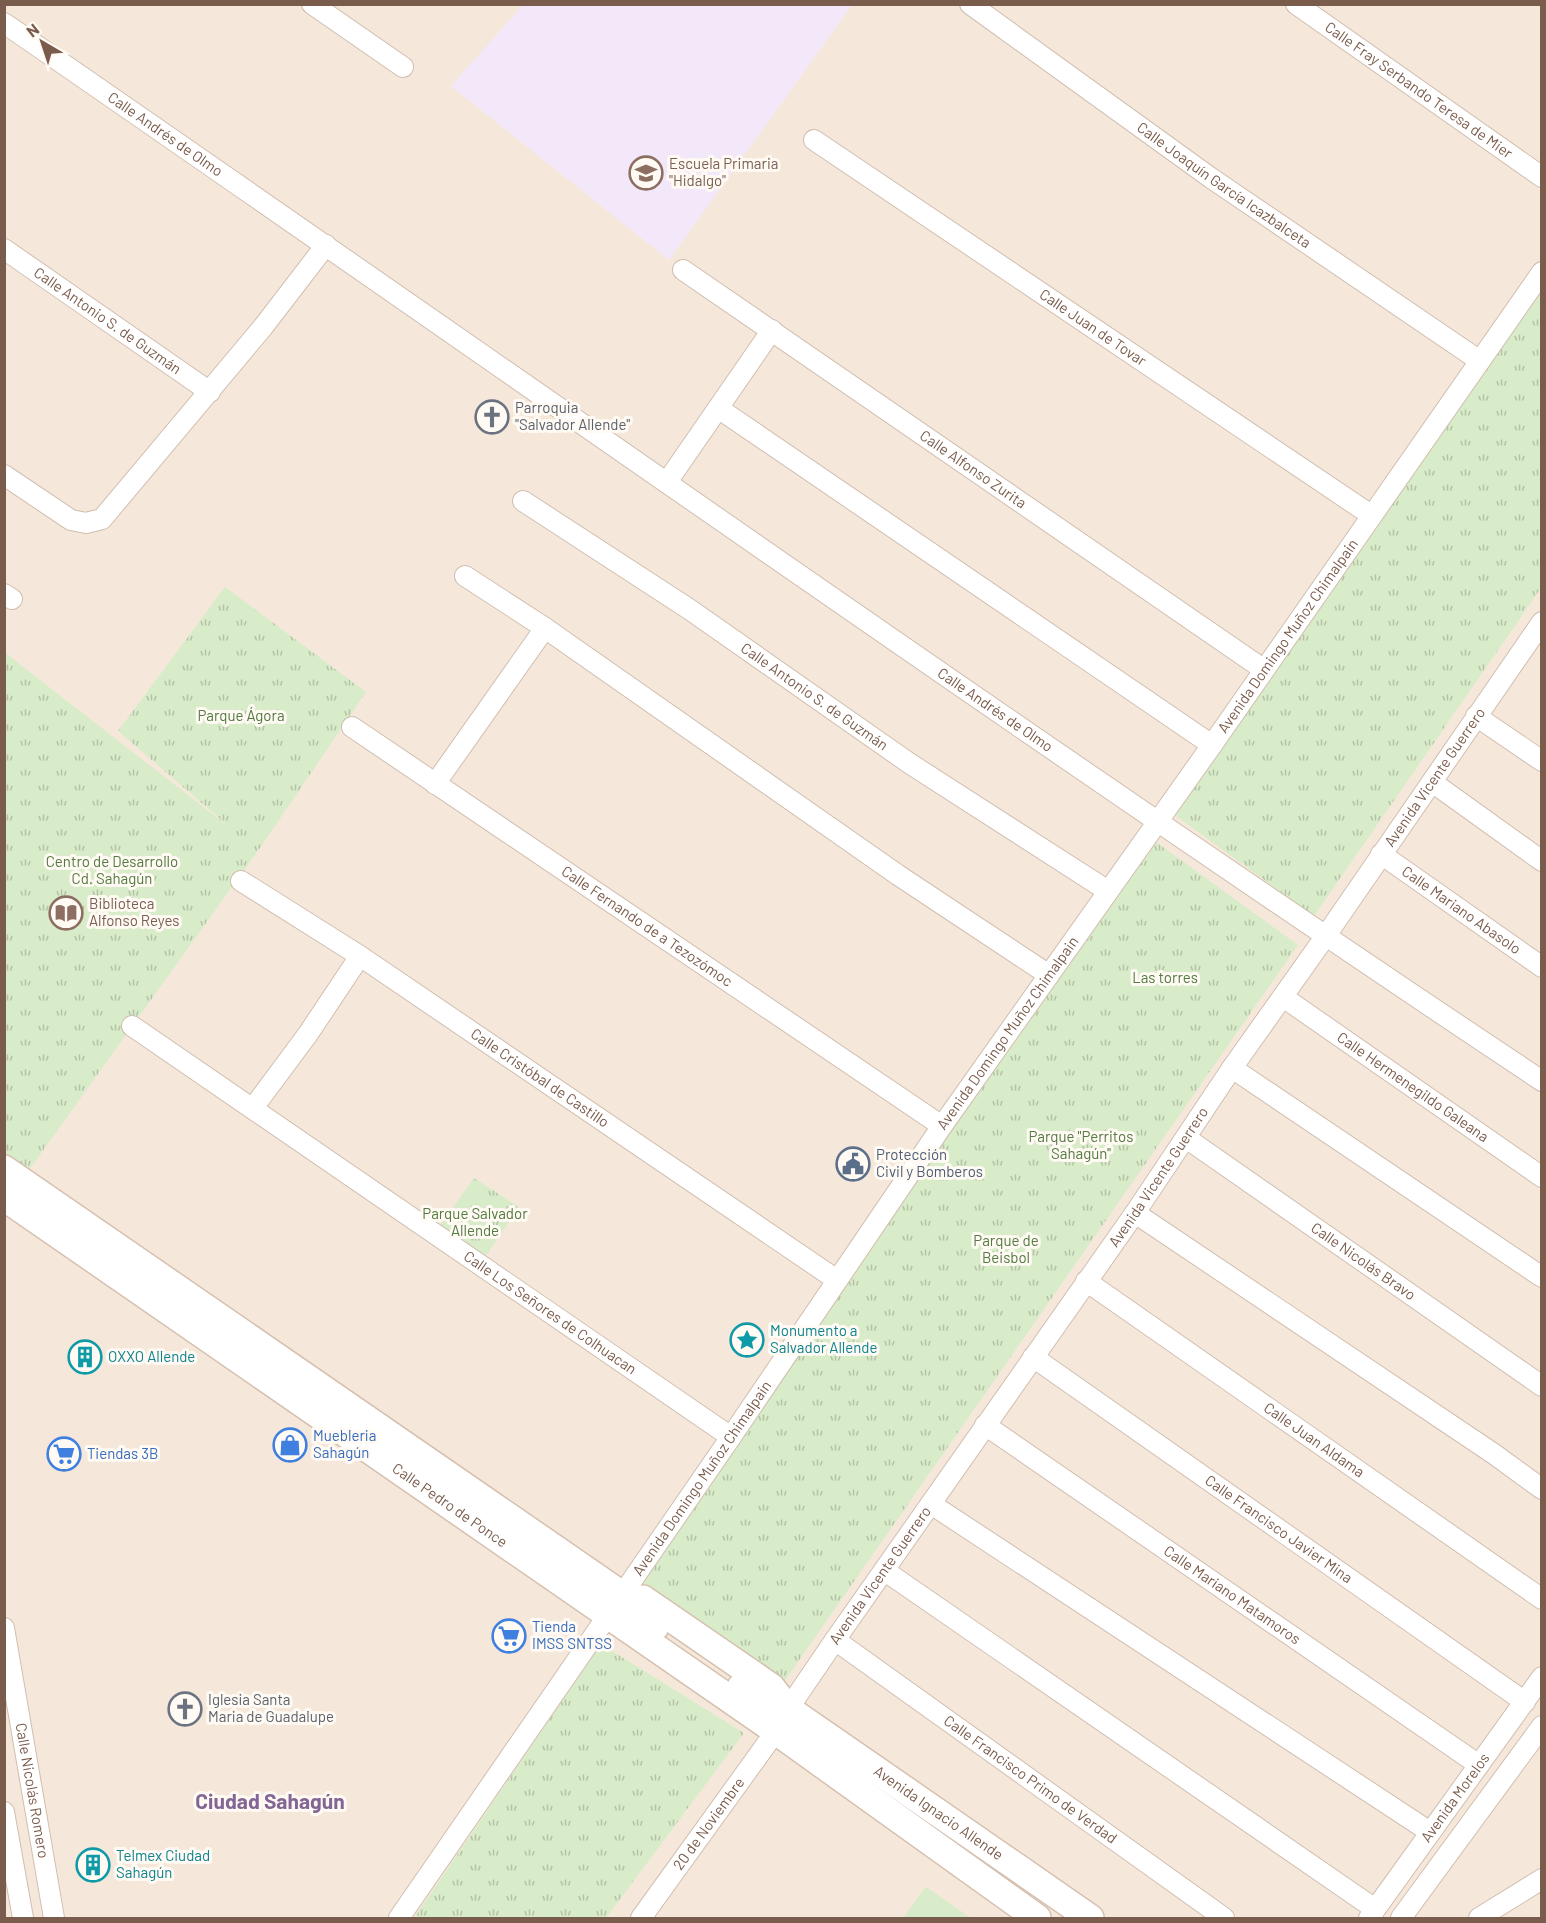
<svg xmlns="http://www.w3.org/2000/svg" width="1546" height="1923" font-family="Barlow,sans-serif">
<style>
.residential{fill:#f5e8da}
.education{fill:#f3e8fa}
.green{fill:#d8ecc9}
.park{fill:url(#park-tufts)}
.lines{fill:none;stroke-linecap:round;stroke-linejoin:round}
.street-casing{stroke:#d1beb0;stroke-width:22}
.secondary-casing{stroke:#d6c0b0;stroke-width:30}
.street{stroke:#fff;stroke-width:20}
.secondary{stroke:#fff;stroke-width:27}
.labels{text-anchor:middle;stroke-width:6;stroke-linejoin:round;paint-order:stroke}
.street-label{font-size:15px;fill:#7a5c4d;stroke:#fffaf3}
.education-label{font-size:15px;fill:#785e54;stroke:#fffaf3;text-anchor:start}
.worship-label{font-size:15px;fill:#5b616d;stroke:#fffaf3;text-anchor:start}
.park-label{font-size:15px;fill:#537a41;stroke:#fffaf3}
.service-label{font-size:15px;fill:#4e5e75;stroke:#fffaf3;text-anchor:start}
.culture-label{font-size:15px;fill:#0d838f;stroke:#fffaf3;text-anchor:start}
.shop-label{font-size:15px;fill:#366cbe;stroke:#fffaf3;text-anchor:start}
.district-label{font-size:21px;font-weight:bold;fill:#846695;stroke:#fffaf3}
</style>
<defs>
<pattern id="park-tufts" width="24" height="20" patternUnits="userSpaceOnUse" patternTransform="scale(1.5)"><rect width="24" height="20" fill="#d8ecc9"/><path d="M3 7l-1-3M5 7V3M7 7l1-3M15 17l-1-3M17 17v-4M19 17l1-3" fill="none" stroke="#b4c2a5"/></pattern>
</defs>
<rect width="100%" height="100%" fill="#fdf6ec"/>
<rect class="residential" x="5" y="5" width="1536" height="1913"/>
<polygon class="education" points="524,4 852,4 852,5 669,260 451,86"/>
<polygon class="green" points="926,1887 971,1918 903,1918"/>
<g class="park">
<polygon points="1541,279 1541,588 1314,916 1168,810"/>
<polygon points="225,587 366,692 260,848 21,1181 4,1169 4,652 233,830 118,731"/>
<polygon points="1152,839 1298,945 779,1689 632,1586"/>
<polygon points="474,1178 519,1207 481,1263 436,1231"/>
<polygon points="601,1644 744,1733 606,1918 414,1918"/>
</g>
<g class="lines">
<g class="street-casing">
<g id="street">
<polyline points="312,4 403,67"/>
<path id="s1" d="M 970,4 L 1211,178 L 1480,361"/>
<path id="s2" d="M 1296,4 L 1542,177"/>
<path id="s3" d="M 4,23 C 516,376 1024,736 1542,1081"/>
<path id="s4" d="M 814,140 L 1371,515"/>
<path id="s5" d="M 4,249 L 210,392"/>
<path id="s6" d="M 683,270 L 1263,669"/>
<polyline points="718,408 1212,745"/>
<polyline points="4,475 71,520 86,523 102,519 263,327 326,245"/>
<polyline points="667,482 772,330"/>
<path id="s7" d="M 523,501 L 689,609 L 909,763 L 1108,891"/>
<polyline points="465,576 545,628 898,875 1049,975"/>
<polyline points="4,594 12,599"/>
<polyline points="1476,716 1542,761"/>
<path id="s8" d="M 352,727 L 942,1126"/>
<polyline points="1432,782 1542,861"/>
<polyline points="435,784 545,628"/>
<path id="s9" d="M 1381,854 L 1542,967"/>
<path id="s10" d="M 241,881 L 360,956 L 837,1280"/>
<path id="s11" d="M 1283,997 L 1542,1177"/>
<path id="s12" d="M 132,1026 L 731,1437"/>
<polyline points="1232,1068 1542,1277"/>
<polyline points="253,1108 308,1034 360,956"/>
<path id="s13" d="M 1186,1138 L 1542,1386"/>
<polyline points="1135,1213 1494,1454 1542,1489"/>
<path id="s14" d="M 1086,1281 L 1542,1599"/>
<path id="s15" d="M 1033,1357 L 1525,1702"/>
<path id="s16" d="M 985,1425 L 1479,1765"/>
<polyline points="931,1504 1430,1832"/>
<polyline points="885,1571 1375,1909"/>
<path id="s17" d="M 4,1628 L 54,1918"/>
<path id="s18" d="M 835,1640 L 1224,1918"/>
<polyline points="4,1812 23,1918"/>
<path id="s19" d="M 399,1918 L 731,1437 L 942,1126 L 1212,745 L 1542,272"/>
<path id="s20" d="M 641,1918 L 776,1731 L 788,1709 L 835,1640 L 1135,1213 L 1232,1068 L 1325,937 L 1542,622"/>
<path id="s21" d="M 1369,1918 L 1542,1677"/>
<polyline points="1401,1918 1542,1726"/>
<polyline points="1479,1918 1542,1879"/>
</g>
</g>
<g class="secondary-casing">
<g id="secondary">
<polyline points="4,1169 622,1595 628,1608 655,1627"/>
<path id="s22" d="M 4,1197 L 776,1731 L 1037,1918"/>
<path id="s23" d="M 643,1599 L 771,1687 L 788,1709 L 1090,1918"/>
<polyline points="741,1687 763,1703 788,1709"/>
</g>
</g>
<use href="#street" class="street"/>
<use href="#secondary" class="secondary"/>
</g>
<defs>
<g id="school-ring" transform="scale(1.725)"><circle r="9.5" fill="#fffaf3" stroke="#8d6e63" stroke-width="1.5"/><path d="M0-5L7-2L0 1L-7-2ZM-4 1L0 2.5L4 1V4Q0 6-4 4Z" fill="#8d6e63"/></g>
<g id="church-ring" transform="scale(1.725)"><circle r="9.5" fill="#fffaf3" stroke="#6b7280" stroke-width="1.5"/><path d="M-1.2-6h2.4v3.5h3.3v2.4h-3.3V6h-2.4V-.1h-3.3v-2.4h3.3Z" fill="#6b7280"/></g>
<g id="library-ring" transform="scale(1.725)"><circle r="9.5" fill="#fffaf3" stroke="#8d6e63" stroke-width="1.5"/><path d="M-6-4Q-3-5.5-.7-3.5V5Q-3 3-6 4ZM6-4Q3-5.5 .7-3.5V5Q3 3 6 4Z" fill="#8d6e63"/></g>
<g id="civic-ring" transform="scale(1.725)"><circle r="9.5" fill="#fffaf3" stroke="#5c6f8a" stroke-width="1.5"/><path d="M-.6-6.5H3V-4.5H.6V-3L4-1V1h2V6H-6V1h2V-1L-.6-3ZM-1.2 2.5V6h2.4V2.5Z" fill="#5c6f8a"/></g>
<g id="sight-ring" transform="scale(1.725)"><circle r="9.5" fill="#fffaf3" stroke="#0f9aa8" stroke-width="1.5"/><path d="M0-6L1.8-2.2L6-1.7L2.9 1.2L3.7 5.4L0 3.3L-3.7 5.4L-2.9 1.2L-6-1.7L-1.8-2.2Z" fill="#0f9aa8"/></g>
<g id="building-ring" transform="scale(1.725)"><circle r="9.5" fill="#fffaf3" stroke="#0f9aa8" stroke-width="1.5"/><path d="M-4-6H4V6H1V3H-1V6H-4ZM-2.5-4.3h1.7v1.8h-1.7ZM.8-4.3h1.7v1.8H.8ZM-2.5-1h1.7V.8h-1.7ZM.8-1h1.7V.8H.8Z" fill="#0f9aa8"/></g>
<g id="shop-ring" transform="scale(1.725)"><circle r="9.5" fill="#fffaf3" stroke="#3f7fe0" stroke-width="1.5"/><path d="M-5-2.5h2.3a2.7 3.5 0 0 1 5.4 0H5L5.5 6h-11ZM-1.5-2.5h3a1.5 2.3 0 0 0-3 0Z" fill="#3f7fe0"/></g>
<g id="supermarket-ring" transform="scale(1.725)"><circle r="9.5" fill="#fffaf3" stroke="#3f7fe0" stroke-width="1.5"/><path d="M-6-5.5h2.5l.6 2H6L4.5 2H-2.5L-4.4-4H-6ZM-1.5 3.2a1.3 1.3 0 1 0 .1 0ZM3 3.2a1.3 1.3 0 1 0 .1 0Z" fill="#3f7fe0"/></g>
</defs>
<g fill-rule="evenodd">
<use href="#school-ring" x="646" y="173"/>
<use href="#church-ring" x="492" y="417"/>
<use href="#library-ring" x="66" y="913"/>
<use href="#civic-ring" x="853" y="1164"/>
<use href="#sight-ring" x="747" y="1340"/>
<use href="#building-ring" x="85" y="1357"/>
<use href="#shop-ring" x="290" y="1445"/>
<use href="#supermarket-ring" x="64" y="1454"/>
<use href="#supermarket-ring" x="509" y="1636"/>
<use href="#church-ring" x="185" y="1709"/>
<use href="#building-ring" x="93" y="1865"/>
</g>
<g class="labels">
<g class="street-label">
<text dy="5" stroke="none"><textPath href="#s2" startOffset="150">Calle Fray Serbando Teresa de Mier</textPath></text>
<text dy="5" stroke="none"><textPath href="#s3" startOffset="196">Calle Andrés de Olmo</textPath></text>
<text dy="5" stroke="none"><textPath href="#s1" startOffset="312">Calle Joaquín García Icazbalceta</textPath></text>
<text dy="5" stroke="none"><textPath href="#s5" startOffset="126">Calle Antonio S. de Guzmán</textPath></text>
<text dy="5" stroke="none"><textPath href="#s4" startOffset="336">Calle Juan de Tovar</textPath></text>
<text dy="5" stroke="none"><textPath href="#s6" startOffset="352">Calle Alfonso Zurita</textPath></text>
<text dy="5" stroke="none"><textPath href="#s19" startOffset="1560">Avenida Domingo Muñoz Chimalpain</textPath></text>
<text dy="5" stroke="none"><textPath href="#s7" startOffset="351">Calle Antonio S. de Guzmán</textPath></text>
<text dy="5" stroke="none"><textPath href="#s3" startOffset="1206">Calle Andrés de Olmo</textPath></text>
<text dy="5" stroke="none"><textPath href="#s20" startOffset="1390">Avenida Vicente Guerrero</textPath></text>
<text dy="5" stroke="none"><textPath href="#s9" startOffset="98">Calle Mariano Abasolo</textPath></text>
<text dy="5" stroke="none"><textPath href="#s8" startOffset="356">Calle Fernando de a Tezozómoc</textPath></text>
<text dy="5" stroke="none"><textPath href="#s19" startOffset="1074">Avenida Domingo Muñoz Chimalpain</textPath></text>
<text dy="5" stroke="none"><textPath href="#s10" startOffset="358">Calle Cristóbal de Castillo</textPath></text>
<text dy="5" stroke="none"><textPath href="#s11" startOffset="158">Calle Hermenegildo Galeana</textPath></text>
<text dy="5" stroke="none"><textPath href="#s20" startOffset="904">Avenida Vicente Guerrero</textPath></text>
<text dy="5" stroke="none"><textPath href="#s13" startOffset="216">Calle Nicolás Bravo</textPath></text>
<text dy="5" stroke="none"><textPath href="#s12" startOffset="507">Calle Los Señores de Colhuacan</textPath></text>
<text dy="5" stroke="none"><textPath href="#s14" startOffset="278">Calle Juan Aldama</textPath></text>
<text dy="5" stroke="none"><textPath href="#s19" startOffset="534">Avenida Domingo Muñoz Chimalpain</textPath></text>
<text dy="5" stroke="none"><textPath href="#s22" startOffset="542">Calle Pedro de Ponce</textPath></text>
<text dy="5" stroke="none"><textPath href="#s15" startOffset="300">Calle Francisco Javier Mina</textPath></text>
<text dy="5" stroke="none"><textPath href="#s20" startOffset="418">Avenida Vicente Guerrero</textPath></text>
<text dy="5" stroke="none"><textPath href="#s16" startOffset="300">Calle Mariano Matamoros</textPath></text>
<text dy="5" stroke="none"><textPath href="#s18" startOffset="240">Calle Francisco Primo de Verdad</textPath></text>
<text dy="5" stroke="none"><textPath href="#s17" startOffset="165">Calle Nicolás Romero</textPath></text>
<text dy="5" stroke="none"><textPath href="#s21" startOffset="148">Avenida Morelos</textPath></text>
<text dy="5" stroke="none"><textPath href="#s23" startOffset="366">Avenida Ignacio Allende</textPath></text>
<text dy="5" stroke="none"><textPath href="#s20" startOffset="116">20 de Noviembre</textPath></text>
</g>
<g class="education-label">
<text x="669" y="169">Escuela Primaria<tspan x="669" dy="17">"Hidalgo"</tspan></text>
<text x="89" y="909">Biblioteca<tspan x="89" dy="17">Alfonso Reyes</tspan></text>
</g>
<g class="worship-label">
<text x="515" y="413">Parroquia<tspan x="515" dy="17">"Salvador Allende"</tspan></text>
<text x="208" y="1705">Iglesia Santa<tspan x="208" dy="17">Maria de Guadalupe</tspan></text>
</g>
<g class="park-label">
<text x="241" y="721">Parque Ágora</text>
<text x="112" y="867">Centro de Desarrollo<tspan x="112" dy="17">Cd. Sahagún</tspan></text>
<text x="1165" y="983">Las torres</text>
<text x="1081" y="1142">Parque "Perritos<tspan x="1081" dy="17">Sahagún"</tspan></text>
<text x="475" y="1219">Parque Salvador<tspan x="475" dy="17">Allende</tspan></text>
<text x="1006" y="1246">Parque de<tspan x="1006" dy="17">Beisbol</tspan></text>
</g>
<g class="service-label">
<text x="876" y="1160">Protección<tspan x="876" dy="17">Civil y Bomberos</tspan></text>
</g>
<g class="culture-label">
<text x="770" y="1336">Monumento a<tspan x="770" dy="17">Salvador Allende</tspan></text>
<text x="108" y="1362">OXXO Allende</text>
<text x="116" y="1861">Telmex Ciudad<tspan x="116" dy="17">Sahagún</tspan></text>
</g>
<g class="shop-label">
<text x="313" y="1441">Muebleria<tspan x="313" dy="17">Sahagún</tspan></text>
<text x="87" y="1459">Tiendas 3B</text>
<text x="532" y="1632">Tienda<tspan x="532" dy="17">IMSS SNTSS</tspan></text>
</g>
<g class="district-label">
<text x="270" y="1809">Ciudad Sahagún</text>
</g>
</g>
<rect width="1546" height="1923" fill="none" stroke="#7a5c4d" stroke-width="12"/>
<g transform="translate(42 42) rotate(321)" stroke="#fffaf3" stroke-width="4.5" paint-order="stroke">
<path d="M0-4.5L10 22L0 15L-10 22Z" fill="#7a5c4d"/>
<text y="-9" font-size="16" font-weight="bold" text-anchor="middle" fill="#7a5c4d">N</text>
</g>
</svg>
